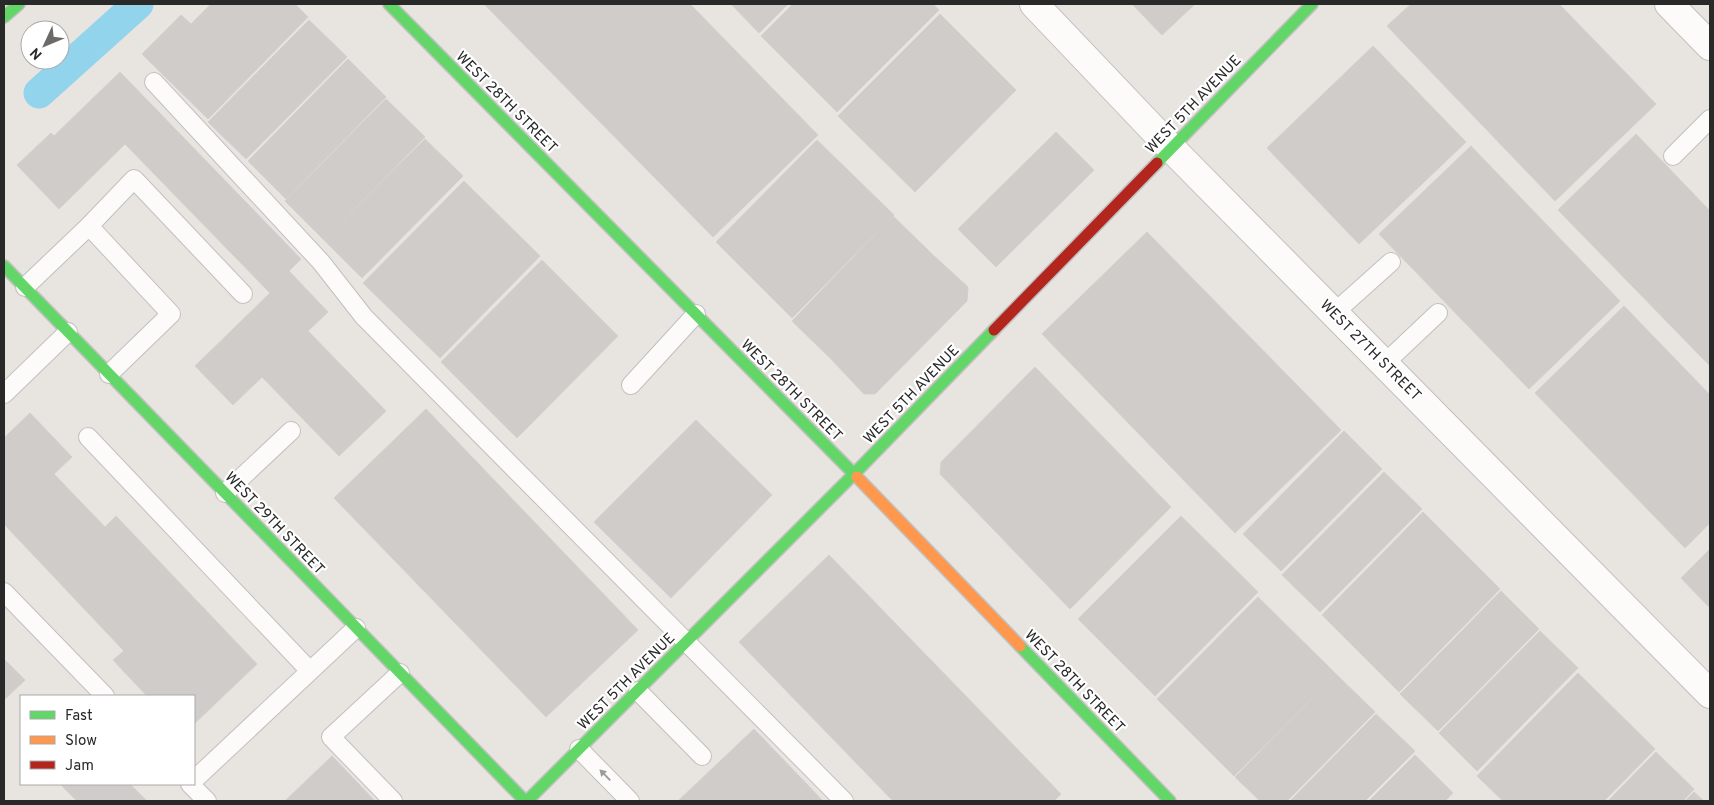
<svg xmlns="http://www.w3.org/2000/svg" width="1714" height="805" font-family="Overpass,sans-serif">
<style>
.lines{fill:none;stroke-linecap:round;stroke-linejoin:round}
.canal{stroke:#91d4eb;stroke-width:31}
.building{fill:#cfccc9;stroke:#d3d0cb}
.lane-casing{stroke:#c1c0c1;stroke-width:20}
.street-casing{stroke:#c1c0c1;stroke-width:30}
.fast-casing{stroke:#c1c0c1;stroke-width:14}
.slow-casing{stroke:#c1c0c1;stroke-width:14}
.jam-casing{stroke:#c1c0c1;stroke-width:14}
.lane{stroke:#fcfbfa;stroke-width:18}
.street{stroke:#fcfbfa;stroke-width:28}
.fast{stroke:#63d668;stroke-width:11}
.slow{stroke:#ff974d;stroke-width:11}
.jam{stroke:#b3261e;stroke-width:11}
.oneway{fill:#9d9c9c}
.labels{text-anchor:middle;stroke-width:4.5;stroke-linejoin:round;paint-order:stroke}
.street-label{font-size:15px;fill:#292929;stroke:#fff}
</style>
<rect width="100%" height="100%" fill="#e8e4df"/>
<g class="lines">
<polyline class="canal" points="39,93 138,4"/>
</g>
<g class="building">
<polygon points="211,4 295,4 308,17 208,119 142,54 181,15 191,24"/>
<polygon points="484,4 690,4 818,135 713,237"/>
<polygon points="731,4 788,4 759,33"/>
<polygon points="793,4 933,4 939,10 837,112 761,36"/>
<polygon points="1132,4 1195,4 1162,35"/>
<polygon points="1411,4 1559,4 1656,104 1555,201 1387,26"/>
<polygon points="940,14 1016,90 915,192 838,116"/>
<polygon points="309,20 347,57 246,159 208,122"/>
<polygon points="1373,46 1466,142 1359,244 1267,148"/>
<polygon points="348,59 386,97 286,199 248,161"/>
<polygon points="120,72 301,259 289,271 328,312 308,331 386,411 339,456 262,377 233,405 195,366 270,293 125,144 59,209 17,165 51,133 54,136"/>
<polygon points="386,99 425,137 324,240 285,201"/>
<polygon points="1056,132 1094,170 996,267 958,229"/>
<polygon points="1636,134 1710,211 1710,366 1558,210"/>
<polygon points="425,139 463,176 362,278 324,240"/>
<polygon points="817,140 894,215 792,318 716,242"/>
<polygon points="1471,146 1620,301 1529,389 1379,234"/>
<polygon points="464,181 540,256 440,358 363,283"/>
<polygon points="893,216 933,255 831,359 792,321"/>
<polygon points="1147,232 1341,430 1235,533 1042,334"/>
<polygon points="933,255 968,287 967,301 875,394 864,394 831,359"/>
<polygon points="542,260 618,336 517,438 441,362"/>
<polygon points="1624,306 1710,395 1710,523 1685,548 1535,393"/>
<polygon points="1035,367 1171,507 1070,609 940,474 941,462"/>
<polygon points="426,409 638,630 546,717 334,498"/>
<polygon points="30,413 72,457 54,474 105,527 116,516 257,664 194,724 194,696 147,696 113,660 124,651 4,524 4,438"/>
<polygon points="696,420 772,495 671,598 594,522"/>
<polygon points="1344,431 1382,469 1281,571 1243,534"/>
<polygon points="1384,472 1422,509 1320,612 1282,575"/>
<polygon points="1423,512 1500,589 1399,692 1322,615"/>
<polygon points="1181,516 1258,592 1155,696 1078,619"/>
<polygon points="1710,549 1710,608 1681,578"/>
<polygon points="829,555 1061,794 1054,801 893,801 739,642"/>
<polygon points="1501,591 1539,629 1438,731 1400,694"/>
<polygon points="1258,597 1336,674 1234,776 1157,699"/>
<polygon points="1540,631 1578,668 1477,771 1439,733"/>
<polygon points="4,659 25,680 4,700"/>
<polygon points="1578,673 1655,749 1604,801 1503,801 1477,776"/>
<polygon points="1336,674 1375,712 1287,801 1260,801 1235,777"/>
<polygon points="1376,714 1415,751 1365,801 1290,801"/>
<polygon points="754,729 823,801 678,801"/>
<polygon points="1656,752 1694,789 1683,801 1608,801"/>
<polygon points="1415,755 1453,793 1445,801 1369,801"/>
<polygon points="332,756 375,801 285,801"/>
<polygon points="60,784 130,784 147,801 77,801"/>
<polygon points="1694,792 1704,801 1685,801"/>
</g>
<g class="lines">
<g class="lane-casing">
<g id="lane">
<polyline points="154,82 321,262 364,317 844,801"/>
<polyline points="1673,156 1710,119"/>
<polyline points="89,226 134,179 243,294"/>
<polyline points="25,287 89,226 171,314 109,374"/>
<polyline points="1334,313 1391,262"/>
<polyline points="1384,364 1438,313"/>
<polyline points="631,385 696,314"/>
<polyline points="4,394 68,332"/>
<polyline points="88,437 310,671"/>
<polyline points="225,493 291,431"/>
<polyline points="4,592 105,696"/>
<polyline points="638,691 702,756"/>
<polyline points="579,749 630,801"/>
<polyline points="194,780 356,628"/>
<polyline points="190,784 207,801"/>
<polyline points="393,801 331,737 400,673"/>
</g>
</g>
<g class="street-casing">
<g id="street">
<polyline points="1034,4 1171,148 1710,694"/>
<polyline points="1669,4 1710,46"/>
</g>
</g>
<g class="fast-casing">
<g id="fast">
<polyline points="389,4 857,477"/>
<polyline points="4,17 19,4"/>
<polyline points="1157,163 1312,4"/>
<polyline points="4,266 525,801"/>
<polyline points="1020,646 1170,801"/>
<polyline points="527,801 854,474 994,330"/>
</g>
</g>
<g class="slow-casing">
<polyline id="slow" points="857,477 1020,646"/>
</g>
<g class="jam-casing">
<polyline id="jam" points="994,330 1157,163"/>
</g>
<use href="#lane" class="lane"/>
<use href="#street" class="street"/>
<use href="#fast" class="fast"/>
<use href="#slow" class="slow"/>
<use href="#jam" class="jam"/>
</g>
<defs><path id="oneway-solid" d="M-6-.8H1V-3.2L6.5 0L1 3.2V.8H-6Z" transform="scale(1.25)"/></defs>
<use class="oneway" href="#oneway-solid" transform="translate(605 775) rotate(-134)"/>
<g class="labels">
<g class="street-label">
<text transform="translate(507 102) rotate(45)" y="5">WEST 28TH STREET</text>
<text transform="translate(1193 104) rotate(-46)" y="5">WEST 5TH AVENUE</text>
<text transform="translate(1371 350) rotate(45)" y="5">WEST 27TH STREET</text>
<text transform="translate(792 390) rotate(45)" y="5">WEST 28TH STREET</text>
<text transform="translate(911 394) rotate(-46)" y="5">WEST 5TH AVENUE</text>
<text transform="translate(275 523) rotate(46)" y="5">WEST 29TH STREET</text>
<text transform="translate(626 681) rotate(-45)" y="5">WEST 5TH AVENUE</text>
<text transform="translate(1075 681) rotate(46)" y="5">WEST 28TH STREET</text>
</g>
</g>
<rect width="1714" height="805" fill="none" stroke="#292929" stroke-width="10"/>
<rect x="20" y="695" width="175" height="90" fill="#ffffff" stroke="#a9a9a9"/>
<rect x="30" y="711" width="25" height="8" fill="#63d668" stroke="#a9a9a9"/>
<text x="65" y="720" font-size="15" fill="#292929">Fast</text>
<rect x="30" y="736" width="25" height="8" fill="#ff974d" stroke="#a9a9a9"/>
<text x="65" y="745" font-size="15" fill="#292929">Slow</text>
<rect x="30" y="761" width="25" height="8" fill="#b3261e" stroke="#a9a9a9"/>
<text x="65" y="770" font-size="15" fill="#292929">Jam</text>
<g transform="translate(45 45) rotate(226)"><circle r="24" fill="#ffffff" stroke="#a9a9a9"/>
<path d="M0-4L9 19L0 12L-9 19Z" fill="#6c6a69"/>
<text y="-8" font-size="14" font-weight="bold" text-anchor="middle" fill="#292929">N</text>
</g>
</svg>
